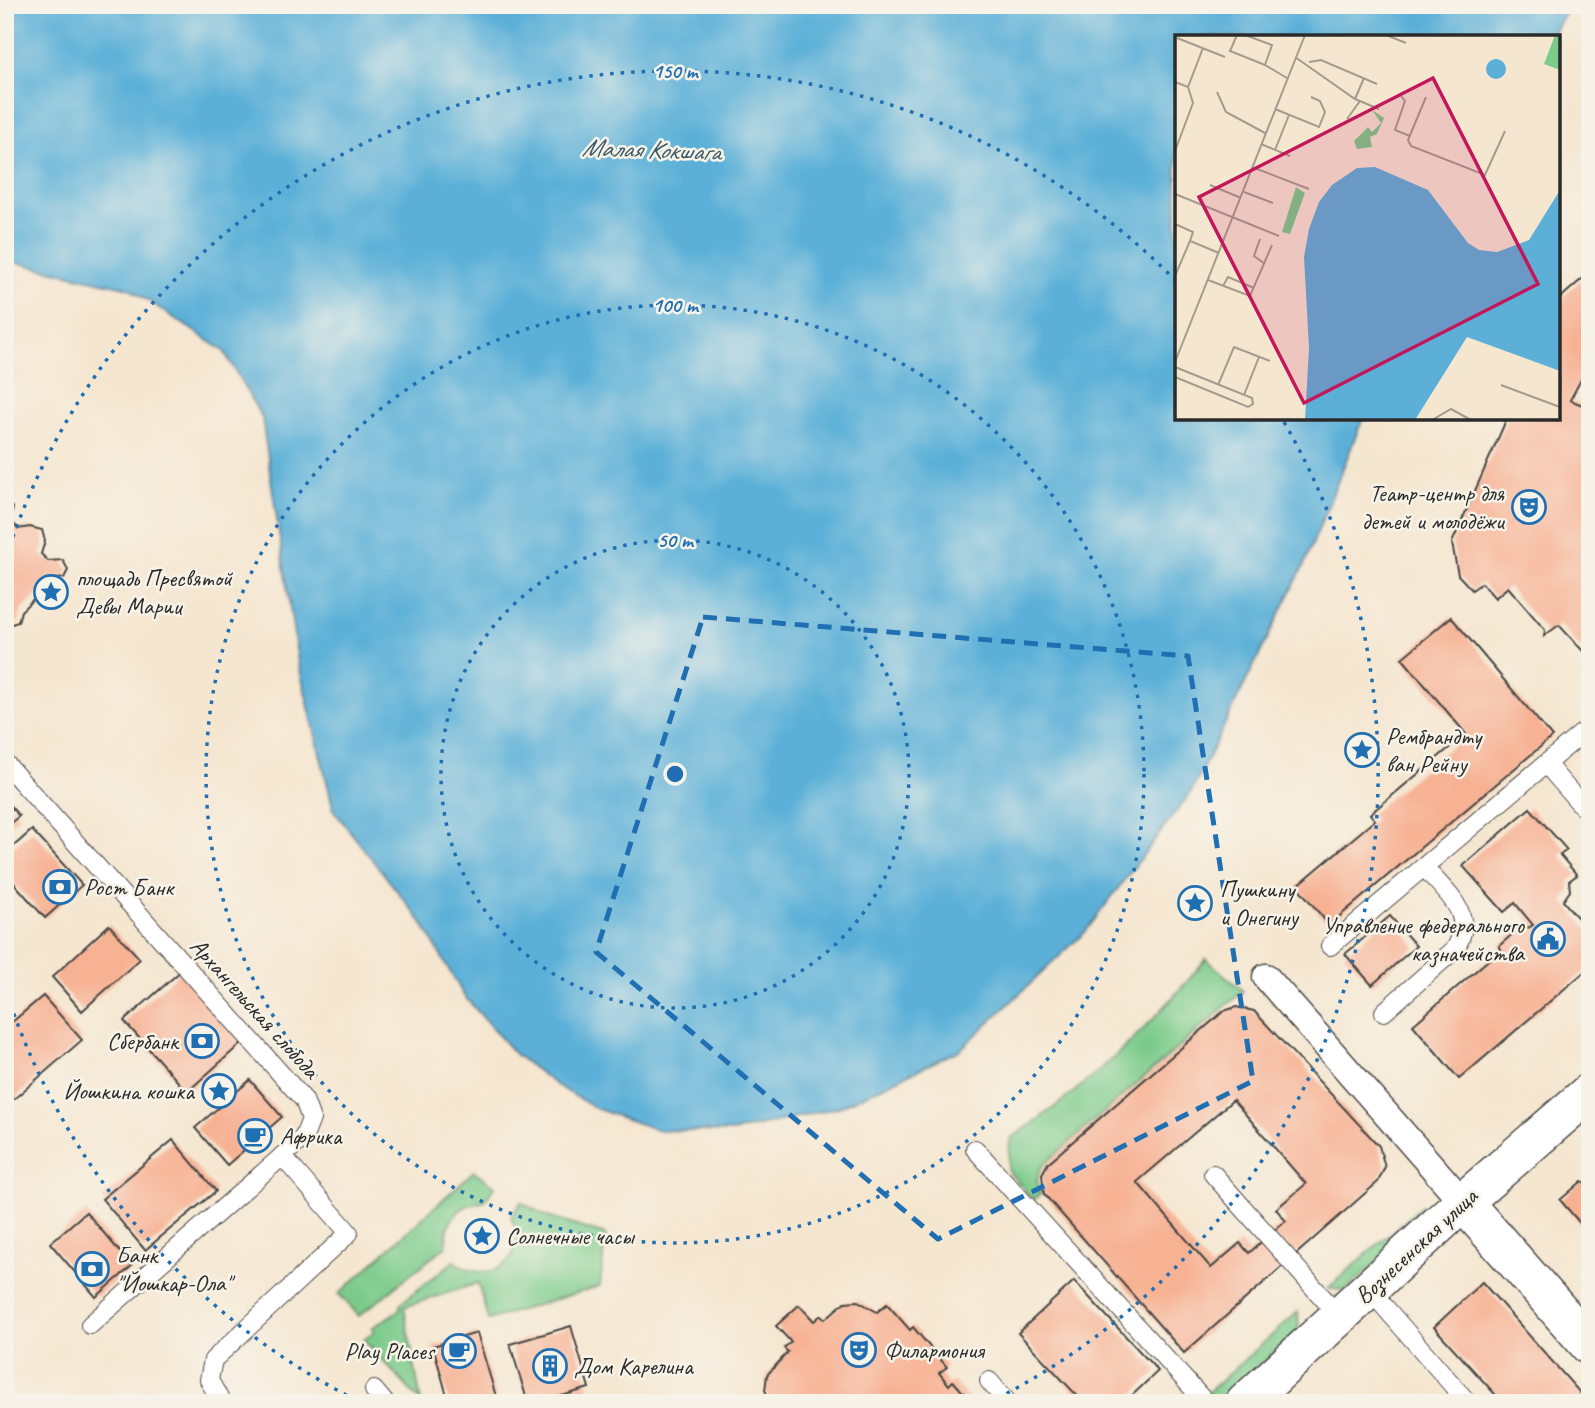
<svg xmlns="http://www.w3.org/2000/svg" width="1595" height="1408" font-family="Caveat,sans-serif">
<style>
.green{fill:#7bcb8b;stroke:#537b5b;stroke-width:2}
.water{fill:#5cb0d8;stroke:#446e82;stroke-width:2}
.building{fill:#f7b193;fill-rule:evenodd}
.lines{fill:none;stroke-linecap:round;stroke-linejoin:round}
.service-casing{stroke:#494744;stroke-width:20}
.pedestrian-casing{stroke:#494744;stroke-width:29}
.tertiary-casing{stroke:#494744;stroke-width:41}
.secondary-casing{stroke:#494744;stroke-width:41}
.service{stroke:#fff;stroke-width:18}
.pedestrian{stroke:#fff;stroke-width:26}
.tertiary{stroke:#fff;stroke-width:38}
.secondary{stroke:#fff;stroke-width:38}
.marked{fill:none;stroke:#1f6fb2;stroke-width:5;stroke-dasharray:14 9;stroke-linejoin:round}
.ring{fill:none;stroke:#1f6fb2;stroke-width:3.5;stroke-dasharray:3.5 7}
.labels{text-anchor:middle;stroke-width:5;stroke-linejoin:round;paint-order:stroke}
.poi-label{font-size:24px;fill:#2b2b2b;stroke:#f7f3e8;text-anchor:start}
.street-label{font-size:24px;fill:#2b2b2b;stroke:#f7f3e8}
.water-label{font-size:26px;font-style:italic;fill:#3c5a68;stroke:#f7f3e8}
.inset-road{fill:none;stroke:#a49b8e;stroke-width:2}
.view{fill:#c2185b;fill-opacity:0.15;stroke:#c2185b;stroke-width:3.5}
.inset-edge{fill:none;stroke:#2b2b2b;stroke-width:3.5}
.centre{fill:#1f6fb2;stroke:#f7f3e8;stroke-width:3.5}
.ring-label{font-size:21px;text-anchor:middle;font-weight:bold;fill:#1f6fb2;stroke:#f7f3e8;stroke-width:5;stroke-linejoin:round;paint-order:stroke}
</style>
<rect width="100%" height="100%" fill="#f7f3e8"/>
<filter id="ink" filterUnits="userSpaceOnUse"><feTurbulence type="fractalNoise" baseFrequency=".0143" numOctaves="2"/><feDisplacementMap in="SourceGraphic" scale="14" xChannelSelector="R" yChannelSelector="G"/><feConvolveMatrix kernelMatrix="1 2 1 2 8 2 1 2 1" color-interpolation-filters="sRGB"/></filter>
<filter id="wash" filterUnits="userSpaceOnUse"><feTurbulence type="fractalNoise" baseFrequency=".00686" numOctaves="4" result="noise"/><feDisplacementMap in="SourceGraphic" scale="28" xChannelSelector="R" yChannelSelector="G"/><feGaussianBlur stdDeviation="1.57" result="paint"/><feColorMatrix in="noise" values="0 0 0 0 0 0 0 0 0 0 0 0 0 0 0 0 0 1.4 0 .05"/><feComposite in="paint" operator="in"/></filter>
<g filter="url(#wash)">
<rect width="100%" height="100%" fill="#f5e6d0"/>
<g class="green">
<path d="M 1206,959 L 1243,991 L 1042,1166 L 1037,1178 L 1040,1194 L 1033,1200 L 1008,1171 L 1010,1139 C 1083,1091 1151,1027 1206,959 Z"/>
<path d="M 474,1171 L 495,1186 L 484,1202 C 458,1204 446,1220 446,1246 L 359,1316 L 339,1294 Z"/>
<path d="M 521,1202 L 548,1217 L 606,1235 L 600,1286 L 488,1320 L 478,1283 L 404,1307 L 421,1402 L 364,1340 L 374,1331 L 372,1328 L 399,1310 L 401,1303 L 454,1261 C 490,1289 531,1258 511,1217 Z"/>
<polygon points="1422,1206 1430,1216 1346,1290 1327,1289"/>
<polygon points="1298,1312 1299,1330 1217,1403 1205,1395"/>
</g>
<polygon class="water" points="5,5 1570,5 1550,37 1177,37 1177,418 1363,418 1304,565 1191,792 1085,932 960,1050 839,1107 733,1132 658,1130 597,1109 556,1085 515,1054 464,996 421,921 334,811 298,662 262,418 224,351 129,288 5,260"/>
<g id="blocks">
<g class="building">
<polygon points="1590,272 1590,363 1570,400 1590,408 1590,652 1582,650 1559,625 1544,636 1545,630 1508,587 1495,598 1482,583 1472,590 1458,575 1452,543 1507,418 1558,418 1558,300"/>
<polygon points="5,501 13,508 10,520 14,524 18,529 30,527 42,530 45,541 41,554 48,561 63,560 68,570 64,578 53,580 21,611 18,622 12,624 5,622"/>
<polygon points="1451,617 1552,737 1329,925 1297,886 1375,820 1370,814 1466,734 1402,658"/>
<polygon points="5,800 19,816 5,828"/>
<polygon points="1530,808 1567,850 1560,855 1577,875 1569,881 1570,891 1563,901 1590,932 1590,967 1459,1079 1413,1025 1501,949 1499,946 1524,924 1528,928 1533,925 1515,903 1504,912 1463,866"/>
<polygon points="32,830 82,885 45,918 5,873 5,854"/>
<polygon points="1390,916 1416,946 1372,985 1345,954"/>
<polygon points="109,925 140,959 82,1011 52,977"/>
<polygon points="182,970 244,1041 187,1092 124,1021"/>
<polygon points="43,996 82,1040 14,1099 5,1090 5,1028"/>
<path d="M 1236,1007 L 1254,1011 L 1379,1146 L 1385,1167 L 1378,1182 L 1184,1353 L 1044,1194 L 1042,1174 L 1048,1163 L 1224,1011 ZM 1233,1100 L 1306,1184 L 1276,1209 L 1286,1221 L 1277,1228 L 1249,1253 L 1240,1243 L 1211,1268 L 1137,1182 Z"/>
<polygon points="250,1080 282,1117 227,1165 195,1128"/>
<polygon points="173,1140 216,1191 145,1250 102,1199"/>
<polygon points="1590,1179 1590,1228 1582,1220 1580,1223 1560,1200 1582,1181 1585,1183"/>
<polygon points="86,1212 132,1266 96,1297 50,1243"/>
<polygon points="1074,1281 1158,1371 1124,1403 1084,1403 1018,1333"/>
<polygon points="1482,1282 1589,1403 1503,1403 1434,1327"/>
<polygon points="858,1301 877,1312 887,1304 910,1330 913,1327 947,1367 939,1373 949,1385 953,1381 968,1398 962,1403 771,1403 765,1390 767,1375 788,1352 784,1348 791,1342 776,1326 799,1305 814,1321 821,1315 825,1319 845,1302"/>
<polygon points="571,1326 589,1388 538,1403 528,1403 510,1344"/>
<polygon points="477,1333 498,1403 449,1403 433,1346"/>
</g>
</g>
</g>
<g filter="url(#ink)">
<use href="#blocks" fill-opacity="0" stroke="#494744" stroke-width="2"/>
<g class="lines">
<g class="service-casing">
<g id="service">
<polyline points="5,763 304,1100 311,1119 304,1137 90,1325"/>
<polyline points="1546,764 1590,815"/>
<polyline points="1330,946 1581,734 1590,734"/>
<path d="M 1384,1012 L 1455,949 C 1477,914 1446,893 1424,867"/>
<polyline points="975,1149 1206,1403"/>
<polyline points="1213,1174 1339,1316"/>
<polyline points="1369,1289 1468,1403"/>
<polyline points="989,1381 1008,1403"/>
<polyline points="374,1390 385,1403"/>
<polyline points="219,1398 209,1380 213,1360 349,1233 282,1156"/>
</g>
</g>
<g class="pedestrian-casing">
<polyline id="pedestrian" points="1266,977 1463,1202"/>
</g>
<g class="tertiary-casing">
<polyline id="tertiary" points="1463,1202 1590,1346"/>
</g>
<g class="secondary-casing">
<polyline id="secondary" points="1245,1403 1463,1202 1590,1092"/>
</g>
<use href="#service" class="service"/>
<use href="#pedestrian" class="pedestrian"/>
<use href="#tertiary" class="tertiary"/>
<use href="#secondary" class="secondary"/>
</g>
</g>
<path class="marked" d="M 703,617 L 1188,656 L 1253,1081 L 938,1239 L 596,952 Z"/>
<g class="ring">
<circle cx="675" cy="774" r="234"/>
<circle cx="675" cy="774" r="469"/>
<path d="M356 1400A703 703 0 0 1 6 991M6 557A703 703 0 0 1 1176 281M1284 422A703 703 0 0 1 994 1400"/>
</g>
<defs>
<g id="theatre-ring" transform="scale(1.75)"><circle r="9.5" fill="#f7f3e8" stroke="#1f6fb2" stroke-width="1.5"/><path d="M-5-5.5Q0-4 5-5.5V0Q5 5 0 6Q-5 5-5 0ZM-3.3-2.5H-1v1.5H-3.3ZM1-2.5H3.3v1.5H1ZM-2.8 1Q0 5.5 2.8 1Z" fill="#1f6fb2"/></g>
<g id="sight-ring" transform="scale(1.75)"><circle r="9.5" fill="#f7f3e8" stroke="#1f6fb2" stroke-width="1.5"/><path d="M0-6L1.8-2.2L6-1.7L2.9 1.2L3.7 5.4L0 3.3L-3.7 5.4L-2.9 1.2L-6-1.7L-1.8-2.2Z" fill="#1f6fb2"/></g>
<g id="bank-ring" transform="scale(1.75)"><circle r="9.5" fill="#f7f3e8" stroke="#1f6fb2" stroke-width="1.5"/><path d="M-6-4H6V4H-6ZM0-2.3a2.3 2.3 0 1 0 0 4.6a2.3 2.3 0 1 0 0-4.6Z" fill="#1f6fb2"/></g>
<g id="civic-ring" transform="scale(1.75)"><circle r="9.5" fill="#f7f3e8" stroke="#1f6fb2" stroke-width="1.5"/><path d="M-.6-6.5H3V-4.5H.6V-3L4-1V1h2V6H-6V1h2V-1L-.6-3ZM-1.2 2.5V6h2.4V2.5Z" fill="#1f6fb2"/></g>
<g id="cafe-ring" transform="scale(1.75)"><circle r="9.5" fill="#f7f3e8" stroke="#1f6fb2" stroke-width="1.5"/><path d="M-5.5-4.5H6V0H3Q3 3.5 0 3.5H-2.5Q-5.5 3.5-5.5 0ZM3-3.2v2h1.7v-2ZM-6 4.5H4V6H-6Z" fill="#1f6fb2"/></g>
<g id="building-ring" transform="scale(1.75)"><circle r="9.5" fill="#f7f3e8" stroke="#1f6fb2" stroke-width="1.5"/><path d="M-4-6H4V6H1V3H-1V6H-4ZM-2.5-4.3h1.7v1.8h-1.7ZM.8-4.3h1.7v1.8H.8ZM-2.5-1h1.7V.8h-1.7ZM.8-1h1.7V.8H.8Z" fill="#1f6fb2"/></g>
</defs>
<g fill-rule="evenodd">
<use href="#theatre-ring" x="1529" y="507"/>
<use href="#sight-ring" x="51" y="592"/>
<use href="#sight-ring" x="1362" y="750"/>
<use href="#bank-ring" x="60" y="887"/>
<use href="#sight-ring" x="1195" y="903"/>
<use href="#civic-ring" x="1548" y="939"/>
<use href="#bank-ring" x="202" y="1041"/>
<use href="#sight-ring" x="219" y="1091"/>
<use href="#cafe-ring" x="255" y="1136"/>
<use href="#sight-ring" x="482" y="1236"/>
<use href="#bank-ring" x="92" y="1269"/>
<use href="#theatre-ring" x="859" y="1350"/>
<use href="#cafe-ring" x="459" y="1351"/>
<use href="#building-ring" x="550" y="1366"/>
</g>
<g class="labels">
<g class="poi-label">
<text x="1504" y="501" text-anchor="end">Театр-центр для<tspan x="1504" dy="28">детей и молодёжи</tspan></text>
<text x="76" y="586">площадь Пресвятой<tspan x="76" dy="28">Девы Марии</tspan></text>
<text x="1386" y="744">Рембрандту<tspan x="1386" dy="28">ван Рейну</tspan></text>
<text x="84" y="895">Рост Банк</text>
<text x="1220" y="897">Пушкину<tspan x="1220" dy="28">и Онегину</tspan></text>
<text x="1524" y="933" text-anchor="end">Управление федерального<tspan x="1524" dy="28">казначейства</tspan></text>
<text x="178" y="1049" text-anchor="end">Сбербанк</text>
<text x="194" y="1099" text-anchor="end">Йошкина кошка</text>
<text x="280" y="1144">Африка</text>
<text x="506" y="1244">Солнечные часы</text>
<text x="116" y="1263">Банк<tspan x="116" dy="28">"Йошкар-Ола"</tspan></text>
<text x="884" y="1358">Филармония</text>
<text x="434" y="1359" text-anchor="end">Play Places</text>
<text x="574" y="1374">Дом Карелина</text>
</g>
<g class="street-label">
<text transform="translate(255 1008) rotate(48)" y="8">Архангельская слобода</text>
<text transform="translate(1416 1246) rotate(-43)" y="8">Вознесенская улица</text>
</g>
<g class="water-label">
<text transform="translate(651 149) rotate(2)" y="9">Малая Кокшага</text>
</g>
</g>
<g transform="translate(1175 35)">
<rect width="385" height="385" fill="#f5e6d0"/>
<path d="M 380,0 L 385,0 L 385,35 L 369,29 ZM 197,75 L 209,83 L 202,99 L 195,102 L 197,112 L 182,114 L 179,106 L 193,92 L 197,97 L 206,88 ZM 121,152 L 130,158 L 115,199 L 107,197 Z" fill="#7bcb8b"/>
<path d="M311 34a10 10 0 1 1 20 0a10 10 0 1 1-20 0ZM 200,132 L 253,155 L 293,208 L 304,215 L 322,217 L 354,205 L 385,155 L 385,336 L 292,302 L 240,385 L 130,385 L 134,313 L 129,222 L 134,194 L 144,167 L 157,150 L 182,133 Z" fill="#5cb0d8"/>
<path class="inset-road" d="M 62,0 L 55,16 L 90,30M 70,0 L 97,10 L 90,30 L 112,43M 211,0 L 231,8M 2,3 L 50,22M 120,22 L 180,64 L 204,74M 134,27 L 146,25 L 202,49M 0,47 L 13,52 L 28,13M 42,57 L 51,77 L 90,98M 226,61 L 230,66 L 220,95 L 235,101M 251,62 L 233,105 L 236,111 L 310,140 L 330,96M 180,64 L 189,43M 100,74 L 144,92 L 150,77 L 145,66 L 136,62M 172,84 L 185,66M 86,109 L 115,121M 100,115 L 114,80M 0,116 L 18,68 L 13,52M 77,132 L 134,154M 35,150 L 66,163M 69,157 L 98,168M 0,159 L 104,201M 0,189 L 18,197 L 15,206 L 44,218M 85,204 L 79,221 L 90,229M 0,241 L 15,206M 33,245 L 75,261 L 97,210M 48,251 L 53,242 L 79,253M 0,327 L 130,0M 0,332 L 77,363 L 78,369 L 73,372 L 0,342M 43,350 L 59,312 L 95,326M 326,350 L 385,372M 69,360 L 84,322M 257,385 L 276,374 L 296,385"/>
<path class="view" d="M 258,43 L 363,249 L 129,368 L 24,162 Z"/>
<rect width="385" height="385" class="inset-edge"/>
</g>
<circle cx="675" cy="774" r="10" class="centre"/>
<g class="ring-label">
<text x="675" y="78">150 m</text>
<text x="675" y="312">100 m</text>
<text x="675" y="547">50 m</text>
</g>
<rect width="1595" height="1408" fill="none" stroke="#f7f3e8" stroke-width="28"/>
</svg>
